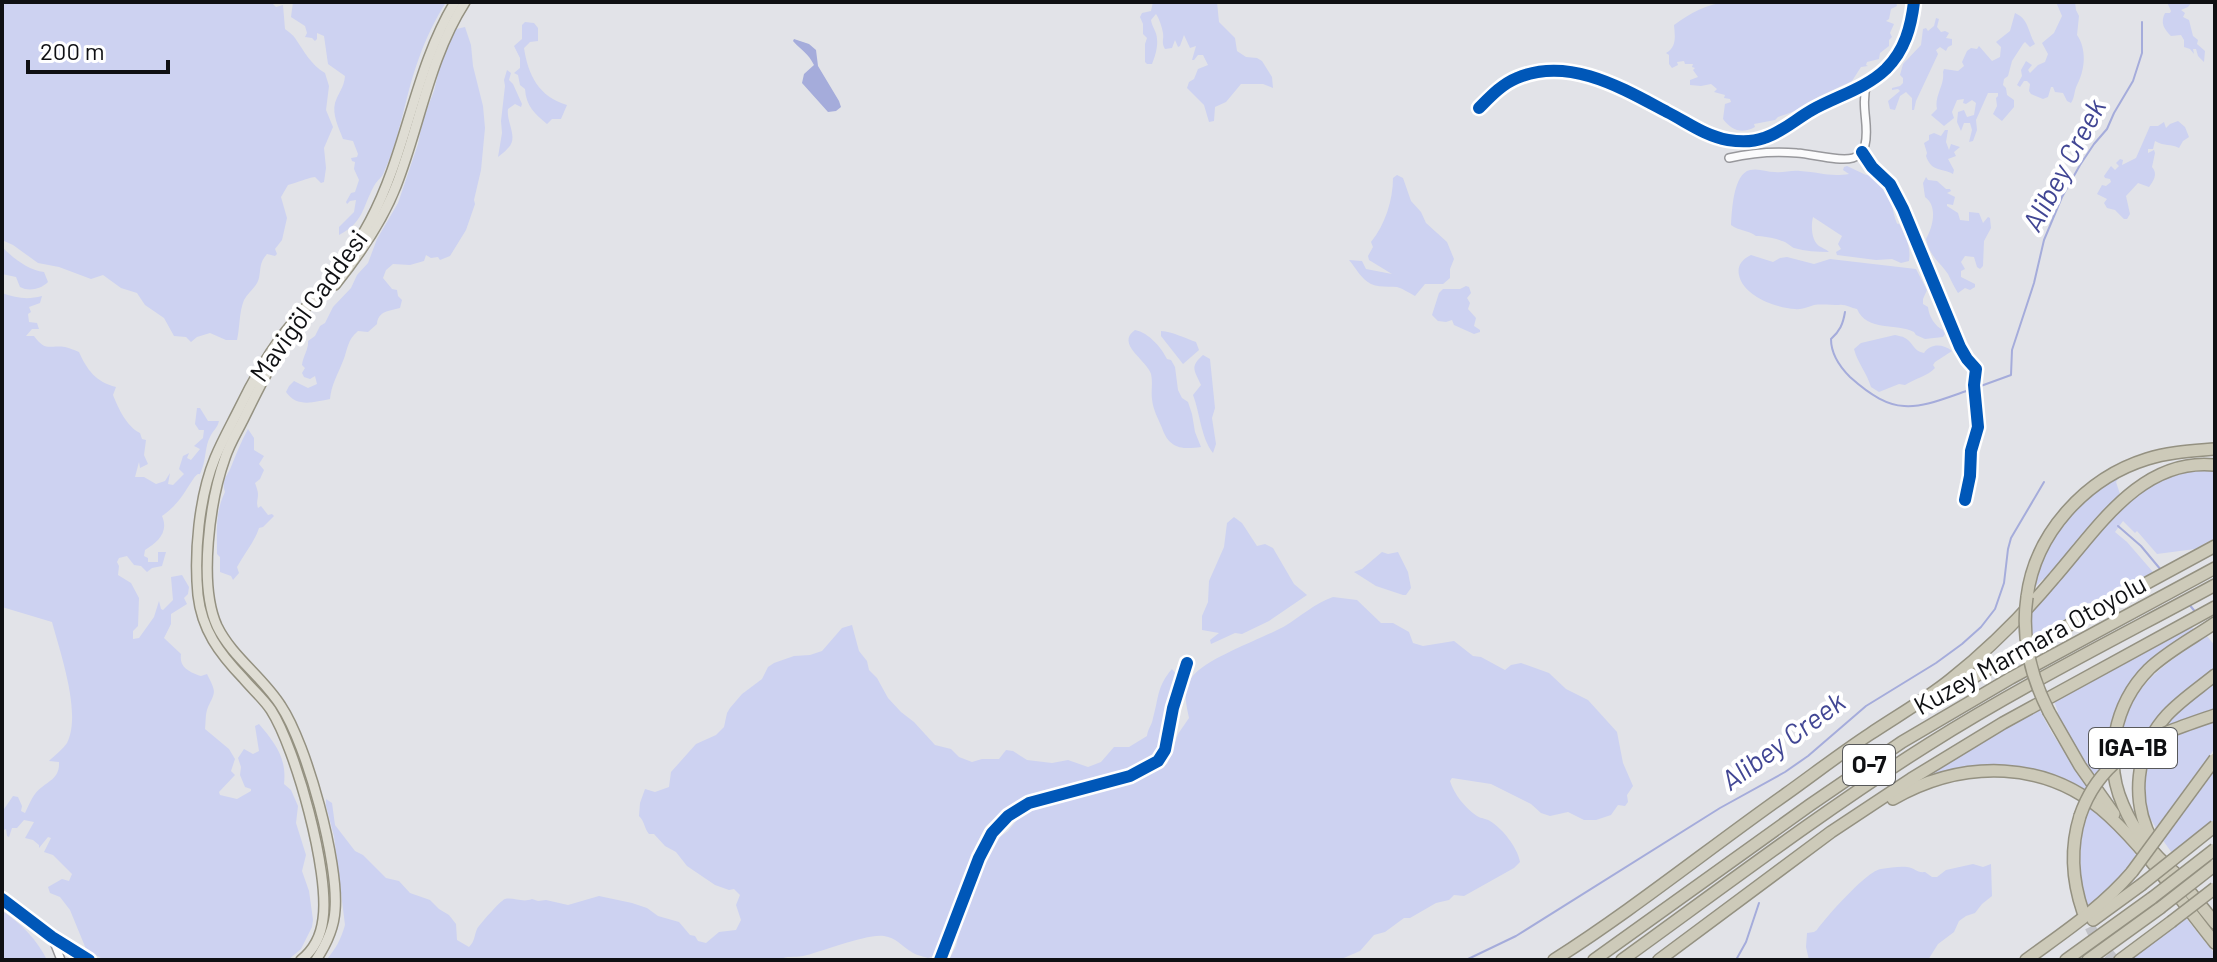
<svg xmlns="http://www.w3.org/2000/svg" width="2217" height="962" font-family="Barlow,sans-serif">
<style>
.green{fill:#cdd2f1}
.water{fill:#a5acdb}
.lines{fill:none;stroke-linecap:round;stroke-linejoin:round}
.stream{stroke:#a5acdb;stroke-width:2}
.highway-tunnel{stroke:#c2c3c8;stroke-width:11;stroke-dasharray:11 5.5;stroke-linecap:butt}
.minor-casing{stroke:#98989c;stroke-width:10}
.major-casing{stroke:#949181;stroke-width:12}
.highway-casing{stroke:#949181;stroke-width:14}
.minor{stroke:#fbfbfc;stroke-width:7}
.major{stroke:#dfddd4;stroke-width:9}
.highway{stroke:#cdcab9;stroke-width:11}
.highway-bridge-casing{stroke:#949181;stroke-width:14;stroke-linecap:butt}
.highway-bridge{stroke:#cdcab9;stroke-width:11}
.cycleway-casing{stroke:#fff;stroke-width:17}
.cycleway{stroke:#0057b8;stroke-width:12}
.labels{text-anchor:middle;stroke-width:8;stroke-linejoin:round;paint-order:stroke}
.shield{fill:#fff;stroke:#57585a;stroke-width:2}
.shield-label{font-size:24px;font-weight:bold;fill:#0f1013}
.street-label{font-size:26px;fill:#0f1013;stroke:#fff}
.water-label{font-size:28px;font-style:italic;fill:#414694;stroke:#fff}
</style>
<rect width="100%" height="100%" fill="#e2e3e8"/>
<g class="green">
<path d="M 7,2 L 271,2 L 276,7 L 283,5 L 285,29 C 289,32 293,35 295,38 C 304,51 311,65 325,73 L 329,86 L 326,110 L 333,127 L 324,148 L 326,168 L 324,182 L 321,183 L 315,177 C 306,178 297,183 288,185 L 281,197 L 287,218 L 282,240 L 275,249 L 277,254 L 275,256 L 267,254 C 259,263 261,269 259,278 C 257,287 248,292 244,300 C 239,312 240,327 237,340 L 226,340 L 210,333 L 197,337 L 191,342 L 186,337 L 174,336 L 164,318 L 145,305 L 137,293 L 121,288 L 103,275 L 91,279 L 59,267 L 38,263 L 13,245 L 2,240 L 2,7 Z"/>
<path d="M 293,2 L 446,2 C 435,20 426,38 419,58 C 405,95 401,136 384,172 C 382,178 377,180 374,186 C 362,208 364,222 339,235 L 339,227 L 354,212 L 356,200 L 350,201 L 347,204 L 346,202 L 351,193 L 355,192 L 359,180 L 354,169 L 355,162 L 352,161 L 351,158 L 357,157 L 358,154 L 353,141 L 343,139 C 339,128 332,115 335,103 C 338,93 344,88 345,76 L 328,64 L 324,36 L 317,33 L 317,39 L 315,41 L 312,38 L 305,37 L 307,33 L 305,26 L 291,17 Z"/>
<path d="M 1153,2 L 1217,2 L 1219,22 L 1235,38 L 1237,51 L 1246,57 L 1257,58 L 1262,61 L 1272,77 L 1273,88 L 1263,84 L 1241,84 L 1226,102 L 1215,107 L 1214,121 L 1209,122 L 1204,105 L 1187,88 L 1189,82 L 1194,79 L 1198,69 L 1208,65 L 1203,55 L 1198,55 L 1194,60 L 1192,60 L 1196,46 L 1190,48 L 1184,35 L 1180,46 L 1178,47 L 1175,40 L 1172,48 L 1165,49 C 1161,42 1164,40 1163,33 C 1162,27 1159,18 1156,14 L 1151,20 C 1152,27 1157,32 1157,39 C 1158,47 1155,57 1152,64 L 1147,64 L 1145,62 L 1145,44 L 1147,38 L 1143,34 L 1143,24 L 1140,17 L 1142,13 L 1151,11 Z"/>
<path d="M 1727,2 L 1896,2 L 1897,6 L 1891,9 L 1889,19 L 1886,21 L 1894,24 L 1890,33 L 1892,37 L 1889,40 L 1889,46 L 1880,53 L 1879,59 L 1867,62 L 1866,65 L 1868,66 L 1861,67 L 1852,81 L 1818,97 L 1798,110 L 1778,117 L 1775,120 L 1754,124 L 1755,127 C 1742,134 1732,131 1723,119 L 1725,104 L 1731,102 L 1730,99 L 1724,98 L 1725,95 L 1714,92 L 1717,89 L 1711,84 L 1701,86 L 1690,85 L 1690,80 L 1698,77 L 1693,70 L 1695,68 L 1692,67 L 1693,64 L 1685,64 L 1684,61 L 1677,62 L 1678,65 L 1672,68 L 1669,64 L 1669,55 L 1666,53 C 1677,47 1675,36 1674,25 C 1690,13 1707,4 1727,2 Z"/>
<path d="M 2056,2 L 2075,2 L 2076,10 L 2079,16 L 2077,35 C 2087,49 2085,70 2077,85 C 2074,91 2075,97 2071,103 L 2067,101 L 2063,93 L 2055,92 L 2053,87 L 2051,87 L 2048,97 L 2043,99 L 2031,94 L 2029,91 L 2030,84 L 2027,81 L 2024,81 L 2020,87 L 2017,85 L 2022,76 L 2021,70 L 2026,61 L 2032,65 L 2028,70 L 2030,73 L 2038,65 L 2045,62 L 2048,54 L 2042,43 L 2054,33 L 2062,16 Z"/>
<path d="M 2167,2 L 2192,2 L 2188,7 L 2181,10 L 2185,13 L 2183,17 L 2189,20 L 2193,36 L 2198,40 L 2197,44 L 2205,51 L 2204,62 L 2198,56 L 2196,49 L 2193,49 L 2194,54 L 2190,49 L 2184,47 L 2184,40 L 2181,35 L 2171,36 C 2164,29 2160,23 2165,13 L 2170,13 L 2171,11 Z"/>
<path d="M 2015,13 C 2029,19 2028,32 2035,44 L 2030,47 L 2025,42 L 2023,44 L 2012,61 L 2008,76 L 2004,79 L 2003,85 L 2006,88 L 2007,95 L 2014,100 L 2014,107 L 2002,121 L 1993,114 L 1997,106 L 1996,98 L 1998,96 L 1998,93 L 1988,93 L 1976,120 L 1977,130 L 1973,141 L 1969,142 L 1972,130 L 1970,123 L 1964,123 L 1961,131 L 1957,122 L 1958,112 L 1964,110 L 1967,117 L 1974,115 L 1976,103 L 1972,100 L 1966,104 L 1963,103 L 1964,99 L 1957,100 L 1952,112 L 1954,118 L 1944,126 L 1931,115 L 1937,109 C 1934,96 1945,85 1943,72 L 1944,69 L 1958,71 L 1964,66 L 1962,62 L 1967,51 L 1971,48 L 1977,49 L 1979,46 L 1992,61 L 2000,57 L 2001,47 L 1996,42 L 2010,31 Z"/>
<polygon points="1936,18 1939,19 1937,27 1941,32 1945,31 1949,33 1946,38 1952,39 1952,45 1948,47 1946,51 1940,47 1936,50 1938,54 1916,101 1914,110 1912,110 1912,98 1906,92 1900,96 1895,110 1890,109 1888,101 1900,91 1898,89 1892,90 1892,88 1900,86 1903,83 1903,78 1900,75 1903,64 1921,45 1923,29 1926,28 1928,31 1934,26"/>
<path d="M 525,22 L 534,23 L 538,28 L 538,41 L 530,42 L 524,48 C 528,75 539,97 567,105 L 561,119 L 552,119 L 547,124 C 535,114 526,106 525,89 L 520,85 L 518,75 L 514,73 L 520,68 L 520,58 L 514,46 L 522,39 L 522,25 Z"/>
<path d="M 465,27 L 471,45 L 473,66 L 483,106 L 485,128 L 481,170 L 474,200 L 475,204 L 466,230 L 450,256 L 440,260 L 438,257 L 431,258 L 426,255 L 424,261 L 410,265 L 393,264 L 386,270 L 383,278 L 392,289 L 397,290 L 398,296 L 402,300 L 400,308 C 389,311 378,311 377,324 L 368,332 L 358,331 C 347,340 348,349 343,361 C 338,374 331,385 330,399 C 314,402 297,408 286,392 L 289,386 L 294,381 L 308,388 L 317,384 L 315,376 L 310,379 L 304,377 L 302,373 L 305,368 L 302,365 C 303,356 309,349 308,341 L 315,336 L 320,326 L 325,323 L 333,307 L 351,288 L 357,275 L 368,263 L 377,239 L 398,203 L 418,144 L 423,119 L 434,91 L 442,57 L 456,29 Z"/>
<path d="M 507,70 L 511,73 L 509,80 L 513,84 L 522,104 L 521,107 L 515,104 L 508,109 C 506,122 519,138 508,148 C 505,152 501,154 498,157 L 502,133 L 501,121 L 505,86 L 504,80 Z"/>
<path d="M 2178,121 L 2185,127 L 2189,137 L 2183,141 L 2179,148 C 2170,143 2165,147 2155,141 L 2153,149 L 2148,149 L 2148,153 L 2154,150 L 2155,153 L 2152,167 C 2158,174 2154,180 2149,187 L 2138,183 L 2126,196 L 2130,214 L 2127,219 L 2124,219 L 2115,210 L 2107,208 L 2104,203 L 2107,199 L 2097,194 L 2102,185 L 2106,186 L 2111,182 L 2110,179 L 2105,178 L 2104,176 L 2111,166 L 2115,170 L 2119,166 L 2116,163 L 2120,159 L 2123,160 L 2122,165 L 2136,158 L 2150,126 L 2158,126 L 2164,122 L 2166,128 L 2170,124 Z"/>
<path d="M 1945,130 L 1948,130 L 1946,142 L 1949,150 L 1951,144 L 1960,147 L 1954,152 L 1956,156 L 1948,159 L 1954,170 L 1953,174 C 1941,167 1932,173 1926,156 L 1927,153 L 1924,143 L 1929,140 L 1929,135 L 1934,133 L 1941,136 Z"/>
<path d="M 1847,166 L 1866,175 L 1878,176 C 1889,189 1891,202 1895,218 C 1899,230 1897,218 1902,229 C 1907,239 1911,249 1909,261 L 1901,263 L 1892,259 L 1876,260 L 1837,255 L 1836,252 L 1841,249 L 1838,244 L 1842,236 L 1813,217 C 1811,225 1811,240 1819,246 C 1822,248 1826,249 1829,252 C 1817,252 1805,251 1794,248 C 1790,246 1787,242 1782,241 C 1775,238 1763,236 1756,236 C 1748,230 1739,231 1731,225 C 1732,211 1733,174 1750,170 C 1759,168 1766,172 1775,172 C 1783,173 1791,170 1800,171 C 1819,172 1829,177 1849,174 L 1843,170 L 1844,167 Z"/>
<path d="M 1397,175 L 1403,178 L 1411,201 L 1421,212 L 1426,223 L 1447,242 L 1454,259 L 1450,269 L 1450,278 L 1443,284 L 1425,284 L 1415,296 C 1409,293 1404,289 1397,287 C 1389,286 1379,288 1371,284 C 1361,279 1356,268 1349,260 L 1362,261 L 1366,269 L 1392,274 L 1369,260 L 1368,256 L 1373,247 L 1371,242 C 1385,225 1393,200 1393,178 Z"/>
<path d="M 1926,177 L 1928,180 L 1937,181 L 1946,189 L 1950,189 L 1951,191 L 1947,193 L 1955,197 L 1953,205 L 1947,204 L 1947,206 L 1958,213 L 1960,220 L 1969,221 L 1969,212 L 1979,213 L 1983,223 L 1988,217 L 1990,218 L 1991,228 L 1984,241 L 1983,266 L 1980,269 L 1977,267 L 1974,257 L 1965,256 L 1961,262 L 1965,269 L 1961,271 L 1961,277 L 1975,284 L 1975,287 L 1970,290 L 1965,288 L 1958,293 C 1954,287 1951,280 1948,274 C 1939,261 1930,257 1926,239 C 1933,227 1938,206 1925,197 L 1923,183 Z"/>
<path d="M 2,247 C 13,258 28,270 44,272 L 48,282 C 41,289 29,292 20,287 L 16,277 L 2,274 Z"/>
<path d="M 1751,255 L 1773,262 L 1780,258 L 1787,257 L 1814,264 L 1830,259 L 1916,269 L 1927,290 L 1923,299 L 1923,304 L 1928,307 C 1929,317 1935,326 1943,330 L 1945,334 L 1943,337 L 1925,339 L 1916,335 L 1914,332 C 1897,323 1867,332 1857,309 C 1851,308 1845,304 1839,305 C 1832,305 1821,304 1814,305 C 1807,307 1802,310 1795,309 C 1776,308 1743,296 1739,275 C 1737,266 1742,259 1751,255 Z"/>
<polygon points="1466,286 1469,287 1471,293 1467,298 1470,303 1468,309 1476,318 1474,326 1480,330 1480,332 1474,334 1454,325 1452,320 1446,322 1438,321 1432,315 1439,293 1443,289 1460,289"/>
<path d="M 2,293 C 17,298 27,300 42,296 L 40,303 L 29,307 L 31,312 L 28,314 L 29,322 L 37,323 L 39,329 L 32,329 L 26,336 L 34,336 C 46,352 48,345 65,347 C 70,348 74,350 79,352 C 87,370 96,382 116,387 L 113,395 C 118,408 127,427 140,433 L 142,439 L 146,440 L 144,455 L 148,464 L 140,468 L 139,462 L 135,477 L 144,477 L 156,484 L 165,481 L 170,473 L 168,484 L 173,485 L 184,474 L 179,469 L 183,456 L 189,453 L 187,458 L 191,460 L 200,449 L 194,446 L 203,438 L 204,430 L 199,430 L 195,424 L 197,408 L 200,408 L 208,421 L 219,421 C 217,429 213,430 210,437 C 205,446 206,459 202,469 C 198,480 201,469 194,478 C 183,494 179,504 162,516 C 169,532 158,542 145,550 L 144,556 L 148,558 L 148,562 L 158,562 L 158,552 L 166,552 L 162,566 L 152,568 L 147,572 L 141,566 L 134,565 L 127,556 L 119,558 L 117,562 L 119,566 L 118,575 L 131,583 L 139,598 L 138,626 L 133,631 L 133,639 L 139,638 L 154,617 L 159,601 L 161,609 L 163,610 L 173,600 L 171,577 L 182,575 L 189,587 L 188,594 L 184,598 L 187,604 L 171,614 L 171,624 L 164,638 L 181,654 C 179,668 190,672 201,676 L 207,674 C 216,692 216,691 208,707 C 205,714 206,722 205,729 L 229,749 L 235,759 L 231,771 L 235,775 L 219,792 L 220,795 L 237,799 L 251,791 L 251,789 L 245,787 L 240,775 L 241,767 L 238,758 L 244,749 L 253,754 L 259,751 L 255,726 L 259,724 C 275,743 287,758 284,784 L 291,790 L 298,806 L 296,823 L 306,855 L 302,871 L 309,891 L 313,920 L 312,927 L 301,949 L 288,960 L 104,960 L 86,949 L 70,910 L 60,897 L 50,893 L 48,887 L 62,879 L 69,881 L 72,874 L 53,855 L 44,852 L 51,838 L 48,837 L 39,848 L 39,845 L 33,840 L 25,838 L 34,822 L 24,820 L 17,828 L 12,828 L 9,837 L 7,836 L 6,829 L 2,831 L 2,812 L 13,796 L 18,797 L 22,806 L 21,811 L 25,813 C 28,807 31,799 35,794 C 45,781 60,781 59,762 L 49,761 C 54,756 63,749 67,743 C 82,714 60,652 52,622 L 2,607 Z"/>
<path d="M 1135,330 C 1149,333 1161,347 1167,359 L 1171,360 L 1175,367 L 1178,390 L 1182,398 L 1188,402 L 1192,414 L 1195,432 L 1201,447 C 1181,450 1169,448 1162,428 C 1158,418 1153,410 1152,399 C 1151,390 1153,383 1151,374 C 1147,360 1115,344 1135,330 Z"/>
<path d="M 1161,331 C 1173,332 1185,338 1196,342 L 1199,350 L 1183,364 L 1161,336 Z"/>
<path d="M 1895,335 C 1898,336 1902,336 1905,338 C 1913,342 1913,351 1924,353 C 1931,343 1943,344 1952,351 L 1935,362 L 1933,365 L 1935,368 C 1928,376 1914,379 1905,385 L 1899,384 L 1879,392 L 1871,387 C 1867,373 1857,362 1854,349 L 1861,343 Z"/>
<path d="M 1203,355 L 1210,359 L 1215,408 L 1212,418 L 1216,444 L 1213,453 C 1201,438 1200,413 1193,395 L 1201,385 C 1195,371 1189,367 1203,355 Z"/>
<path d="M 248,429 L 254,438 L 254,450 L 264,456 L 259,464 L 264,470 L 260,479 L 255,483 C 256,486 258,491 258,494 C 258,500 256,502 258,508 L 261,506 L 268,515 L 272,514 L 274,516 L 263,527 L 259,528 C 255,541 244,554 237,567 L 239,573 L 233,580 L 231,576 L 220,572 L 220,557 L 217,554 C 217,532 215,512 225,492 C 221,480 227,477 231,467 C 236,454 241,442 248,429 Z"/>
<path d="M 2215,470 L 2215,538 L 2195,549 L 2157,554 L 2137,531 L 2135,533 L 2123,521 L 2115,532 L 2127,542 L 2153,572 L 2029,639 L 2029,613 L 2081,555 L 2082,552 C 2107,523 2143,477 2183,470 C 2193,469 2205,470 2215,470 Z"/>
<path d="M 2121,474 L 2116,482 L 2120,494 L 2045,580 L 2043,579 L 2032,590 C 2040,558 2056,527 2080,503 C 2091,492 2108,483 2121,474 Z"/>
<polygon points="1234,517 1242,523 1257,546 1265,544 1273,548 1294,584 1307,595 1269,621 1242,634 1235,633 1211,644 1210,640 1219,633 1202,630 1202,616 1208,602 1209,581 1224,547 1227,523"/>
<polygon points="1382,552 1388,554 1398,552 1408,572 1411,588 1406,595 1403,595 1376,586 1354,572 1362,569"/>
<path d="M 1333,597 L 1357,600 L 1381,623 L 1393,623 L 1409,632 L 1413,643 L 1423,646 L 1454,641 L 1473,656 L 1481,657 L 1505,670 L 1511,665 L 1521,663 L 1549,673 L 1566,689 L 1588,700 L 1617,732 L 1623,763 L 1633,786 L 1627,795 L 1628,802 L 1625,806 L 1618,805 L 1611,815 L 1596,820 L 1584,820 L 1568,812 L 1550,816 L 1541,813 L 1531,804 L 1491,784 L 1452,778 L 1450,781 C 1454,794 1465,808 1477,816 C 1482,819 1485,818 1490,821 C 1502,828 1518,848 1520,862 L 1514,868 L 1464,896 L 1454,895 L 1449,900 L 1436,903 L 1410,918 L 1404,918 L 1385,932 L 1374,935 L 1360,951 L 1339,960 L 949,960 L 956,946 L 965,906 L 976,886 L 985,857 L 993,842 L 1008,831 L 1021,815 L 1036,806 L 1091,794 L 1129,782 L 1167,764 L 1178,734 L 1189,718 C 1186,703 1182,690 1192,677 C 1206,658 1262,639 1285,626 C 1301,616 1314,604 1333,597 Z"/>
<path d="M 852,625 L 859,651 L 867,661 L 869,670 L 877,678 L 888,698 L 901,712 L 914,722 L 935,745 L 951,749 L 959,757 L 972,762 L 982,759 L 999,759 L 1006,750 L 1013,751 L 1027,760 L 1052,763 L 1068,760 L 1088,767 L 1101,762 L 1114,747 L 1129,747 L 1147,736 C 1148,728 1152,725 1153,718 C 1159,697 1157,686 1172,669 L 1178,676 L 1169,695 L 1159,747 L 1148,763 L 1144,763 L 1131,769 L 1112,773 L 1094,780 L 1029,796 L 1005,809 L 986,826 L 976,845 L 953,914 L 934,956 L 928,958 C 922,956 915,955 910,951 C 901,945 896,938 884,936 C 868,933 821,952 803,956 C 794,958 787,955 779,960 L 326,960 C 336,949 341,939 345,925 L 334,836 L 326,806 L 326,799 L 332,803 L 335,825 L 355,851 L 363,855 L 386,878 L 399,881 L 410,893 L 430,900 L 439,909 L 449,915 L 456,924 L 457,940 L 469,947 C 475,941 474,936 477,929 C 480,924 500,901 505,899 C 514,897 522,903 532,899 L 538,901 L 546,900 L 568,905 L 599,896 L 632,903 L 647,908 L 658,916 L 679,922 L 690,935 L 695,936 L 698,941 L 706,943 L 719,932 L 736,930 L 741,920 L 736,905 L 740,895 L 734,889 L 729,890 L 715,885 L 687,866 L 676,852 L 665,846 L 654,834 L 649,834 C 644,828 645,822 639,816 L 640,803 L 645,789 L 655,792 L 669,787 L 671,772 L 696,744 L 716,735 L 724,727 L 727,713 L 730,708 L 742,694 L 762,679 L 768,667 L 774,663 L 794,656 L 810,655 L 822,651 L 842,628 Z"/>
<polygon points="2192,627 2196,631 2145,667 2108,760 2093,777 2054,714 2058,712 2054,701"/>
<path d="M 2207,636 L 2215,646 L 2215,668 L 2162,712 L 2148,733 L 2119,750 C 2126,687 2159,668 2207,636 Z"/>
<polygon points="2215,683 2215,709 2165,726 2178,712"/>
<path d="M 2039,709 L 2052,733 L 2087,786 L 2085,790 C 2037,760 1974,757 1923,778 Z"/>
<path d="M 2215,720 L 2215,748 L 2156,829 C 2155,825 2152,822 2150,818 C 2138,795 2145,762 2156,740 Z"/>
<polygon points="2215,766 2215,819 2172,853 2162,839"/>
<path d="M 2089,806 L 2100,814 L 2124,837 L 2123,839 L 2137,856 L 2104,896 L 2086,909 C 2079,870 2077,844 2089,806 Z"/>
<path d="M 1973,864 L 1983,867 L 1991,864 L 1992,896 L 1982,904 L 1975,913 L 1966,916 L 1959,921 L 1954,932 L 1938,944 L 1928,960 L 1809,960 L 1806,947 L 1807,933 L 1814,932 L 1817,930 C 1827,916 1868,870 1881,869 C 1889,868 1900,866 1907,867 C 1916,868 1916,873 1925,872 L 1932,877 L 1937,877 L 1946,870 Z"/>
<path d="M 2,911 C 20,922 38,941 47,960 L 2,960 Z"/>
<polygon points="2186,918 2215,954 2215,960 2126,960"/>
</g>
<path class="water" d="M 794,39 L 809,44 L 816,50 L 818,66 L 839,101 L 841,107 L 836,111 L 828,112 L 802,83 L 804,74 L 814,65 C 808,53 802,51 793,41 Z"/>
<g class="lines">
<g class="stream">
<path d="M 1845,312 C 1843,324 1840,331 1831,339 C 1831,354 1840,367 1850,377 C 1898,420 1917,408 1972,389"/>
<polyline points="1978,387 2011,375 2012,350 2034,283 2044,240 2062,197 2080,165 2094,144 2107,129 2114,113 2133,81 2142,53 2142,22"/>
<polyline points="2118,526 2141,546 2161,570"/>
<polyline points="2188,603 2197,614"/>
<polyline points="1466,960 1516,936 1720,808 1785,772 1808,756 1866,706 1936,663 1962,644 1981,627 1995,609 2004,583 2008,549 2011,538 2044,482"/>
<polyline points="1736,960 1746,942 1759,903"/>
</g>
<polyline class="highway-tunnel" points="2083,912 2096,939 2114,960"/>
<g class="minor-casing">
<g id="minor">
<path d="M 1479,108 C 1490,97 1502,84 1517,78 C 1569,56 1622,88 1667,112 C 1687,122 1705,136 1728,140 C 1740,142 1753,142 1764,138 C 1781,133 1796,119 1812,110 C 1837,96 1865,89 1886,69 C 1905,50 1911,27 1914,2"/>
<polyline points="1862,152 1872,167 1890,184 1903,209 1960,347 1967,359 1976,369 1974,385 1978,427 1971,451 1970,476 1965,500"/>
<path d="M 1729,158 C 1751,153 1775,151 1797,153 C 1813,154 1839,162 1853,158 C 1860,156 1863,152 1865,145 C 1870,125 1860,108 1867,83"/>
<polyline points="2,899 52,937 89,960"/>
<polyline points="52,937 61,960"/>
<polyline points="940,960 979,858 992,833 1008,816 1029,803 1130,776 1158,761 1165,750 1173,708 1187,663"/>
</g>
</g>
<g class="major-casing">
<g id="major">
<path d="M 335,285 C 359,255 382,222 396,186 C 420,125 429,58 465,2"/>
<path d="M 299,326 C 275,353 259,388 243,420 C 237,432 229,445 225,458 C 210,500 198,584 217,626 C 232,657 263,677 281,706 C 307,745 339,863 335,910 C 334,928 326,945 316,960"/>
<path d="M 301,960 C 315,949 321,936 323,919 C 330,873 296,749 271,710 C 263,698 252,689 243,678 C 219,653 202,630 198,595 C 194,553 199,497 215,458 C 222,441 231,425 239,409 C 251,384 265,359 282,336 C 312,298 347,265 370,221 C 407,152 414,70 455,2"/>
</g>
</g>
<g class="highway-casing">
<g id="highway">
<path d="M 2027,597 C 2035,533 2086,478 2147,459 C 2169,452 2192,451 2215,449"/>
<polyline points="1927,705 1979,674 2215,546"/>
<polyline points="2049,712 2080,766 2114,814"/>
<path d="M 1893,799 C 1963,759 2048,759 2109,816 C 2149,853 2181,901 2215,943"/>
<path d="M 2080,816 C 2070,848 2072,880 2083,912"/>
<path d="M 2153,842 C 2130,801 2135,750 2167,715 C 2181,700 2199,688 2215,675"/>
<path d="M 2175,873 C 2154,855 2134,831 2123,805 C 2103,760 2114,704 2149,669 C 2168,651 2193,638 2215,623"/>
<polyline points="2182,882 2215,923"/>
<polyline points="2093,920 2141,885"/>
<path d="M 1554,960 C 1634,909 1708,849 1786,794 C 1814,774 1841,753 1870,734 C 1897,716 1925,700 1950,680 C 1988,650 2023,615 2054,578 C 2097,529 2141,457 2215,465"/>
<polyline points="1594,960 1810,805 1902,742 2011,678 2215,568"/>
<path d="M 1622,960 C 1723,887 1823,811 1929,744 C 2021,686 2119,637 2215,585"/>
<polyline points="1659,960 1831,832 1911,779 2003,723 2215,607"/>
<path d="M 2026,960 C 2064,932 2101,908 2132,872"/>
<polyline points="2066,960 2152,898"/>
<polyline points="2088,960 2160,908"/>
<polyline points="2120,960 2171,922"/>
</g>
</g>
<use href="#minor" class="minor"/>
<use href="#major" class="major"/>
<use href="#highway" class="highway"/>
<g class="highway-bridge-casing">
<g id="highway-bridge">
<path d="M 2027,597 C 2021,638 2030,675 2049,712"/>
<path d="M 2080,816 C 2102,751 2157,735 2215,715"/>
<polyline points="2132,872 2215,759"/>
<polyline points="2141,885 2215,826"/>
<polyline points="2152,898 2215,849"/>
<polyline points="2160,908 2215,865"/>
<polyline points="2171,922 2215,888"/>
</g>
</g>
<use href="#highway-bridge" class="highway-bridge"/>
<g class="cycleway-casing">
<g id="cycleway">
<path d="M 1479,108 C 1490,97 1502,84 1517,78 C 1569,56 1622,88 1667,112 C 1687,122 1705,136 1728,140 C 1740,142 1753,142 1764,138 C 1781,133 1796,119 1812,110 C 1837,96 1865,89 1886,69 C 1905,50 1911,27 1914,2"/>
<polyline points="1862,152 1872,167 1890,184 1903,209 1960,347 1967,359 1976,369 1974,385 1978,427 1971,451 1970,476 1965,500"/>
<polyline points="2,899 52,937 89,960"/>
<polyline points="940,960 979,858 992,833 1008,816 1029,803 1130,776 1158,761 1165,750 1173,708 1187,663"/>
</g>
</g>
<use href="#cycleway" class="cycleway"/>
</g>
<g class="labels">
<g class="shield">
<rect x="2089" y="728" width="88" height="40" rx="6"/>
<rect x="1843" y="745" width="52" height="40" rx="6"/>
</g>
<g class="shield-label">
<text x="2133" y="756">IGA-1B</text>
<text x="1869" y="773">O-7</text>
</g>
<g class="street-label">
<text transform="translate(309 306) rotate(-54)" y="9">Mavigöl Caddesi</text>
<text transform="translate(2030 645) rotate(-29)" y="9">Kuzey Marmara Otoyolu</text>
</g>
<g class="water-label">
<text transform="translate(2064 165) rotate(-62)" y="10">Alibey Creek</text>
<text transform="translate(1783 741) rotate(-36)" y="10">Alibey Creek</text>
</g>
</g>
<rect width="2217" height="962" fill="none" stroke="#0f1013" stroke-width="8"/>
<path d="M28 60v12h140v-12" fill="none" stroke="#0f1013" stroke-width="4"/>
<text x="40" y="60" font-size="24" fill="#0f1013" stroke="#ffffff" stroke-width="6" paint-order="stroke">200 m</text>
</svg>
